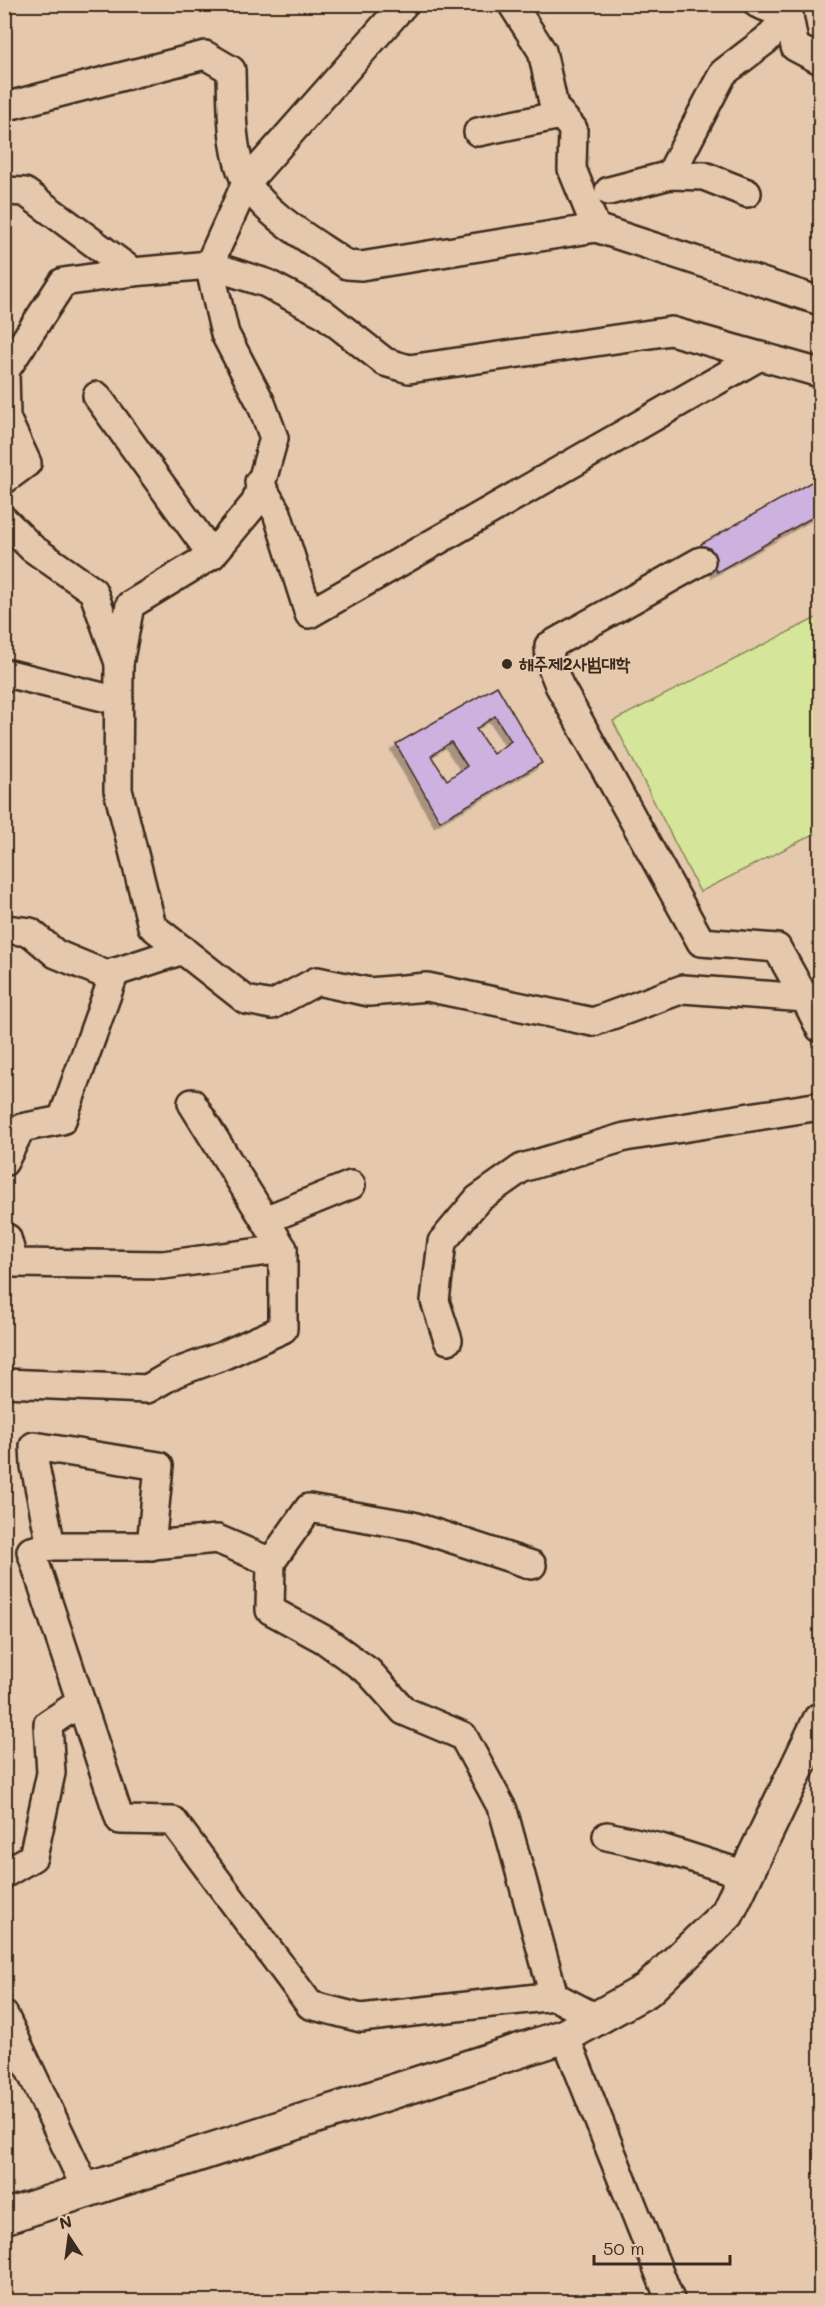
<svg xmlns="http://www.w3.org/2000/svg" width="825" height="2306" font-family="Mali,'Poor Story',sans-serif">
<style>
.green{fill:#d5e69a;stroke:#88885c;stroke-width:1.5}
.building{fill:#cdb2e0;stroke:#3b2a1e;stroke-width:1.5;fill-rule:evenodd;filter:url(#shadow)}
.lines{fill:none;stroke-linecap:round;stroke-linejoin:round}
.minor-casing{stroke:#3b2a1e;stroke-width:32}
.major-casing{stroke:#3b2a1e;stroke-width:38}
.minor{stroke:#e6c9ad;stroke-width:27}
.major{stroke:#e6c9ad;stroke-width:33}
.poi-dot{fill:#3b2a1e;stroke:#e6c9ad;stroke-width:2}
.labels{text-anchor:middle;stroke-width:4.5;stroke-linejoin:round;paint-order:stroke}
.poi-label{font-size:18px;font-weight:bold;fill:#3b2a1e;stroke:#e6c9ad;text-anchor:start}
</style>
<defs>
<filter id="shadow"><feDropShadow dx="-5.5" dy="5.5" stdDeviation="0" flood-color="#0004"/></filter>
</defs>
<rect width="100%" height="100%" fill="#e6c9ad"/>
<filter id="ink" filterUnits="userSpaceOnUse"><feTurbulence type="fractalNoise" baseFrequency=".0167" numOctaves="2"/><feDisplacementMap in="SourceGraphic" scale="12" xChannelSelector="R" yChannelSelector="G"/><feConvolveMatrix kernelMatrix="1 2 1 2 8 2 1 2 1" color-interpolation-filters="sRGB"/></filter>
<g filter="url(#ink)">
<polygon class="green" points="820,616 820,831 700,892 613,721"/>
<g class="building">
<polygon points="820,477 820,513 717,572 701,544"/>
<path d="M 497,686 L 542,763 L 440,821 L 396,744 ZM 495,716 L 511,741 L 493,754 L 476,729 ZM 451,742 L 467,766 L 447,780 L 431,756 Z"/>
</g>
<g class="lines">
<g class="minor-casing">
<g id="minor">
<polyline points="404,4 246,183 209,265 225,334 261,403 274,438 256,502 212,555 130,605 119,664 118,790 152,926 246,1000 272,1005 317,981 369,992 427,987 593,1022 683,989 805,998 820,1028"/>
<polyline points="512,4 542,51 554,107 573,129 572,169 596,228"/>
<polyline points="758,4 789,16 795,47 820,60"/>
<path d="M 4,107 L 205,55 L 231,70 C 232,103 230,155 247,183 C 266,216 316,243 347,265 L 361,266 L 596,228 L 820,301"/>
<polyline points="478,132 561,115"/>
<polyline points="670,175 723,73 766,40 789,16"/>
<polyline points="4,191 25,192 133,272 209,265 266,283 323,313 385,362 409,369 671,331 820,373"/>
<polyline points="609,191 670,175 704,176 747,193"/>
<polyline points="97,396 212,555"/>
<polyline points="4,480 27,463 6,418 5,371 63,282 133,272"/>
<polyline points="259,482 277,513 309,614 760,356"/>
<polyline points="4,520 32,548 93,591 119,663"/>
<polyline points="701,561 549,646 550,662 559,685 701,942 777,948 805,998"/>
<polyline points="4,678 10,674 119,701"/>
<polyline points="4,929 30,932 56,954 107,975 183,950"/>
<polyline points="4,1162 21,1128 62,1120 115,972"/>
<polyline points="265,1220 351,1185"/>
<polyline points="4,1237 7,1238 14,1263 163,1265 283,1249 192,1103"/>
<polyline points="448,1340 435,1301 442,1242 478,1199 522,1168 625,1137 820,1106"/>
<polyline points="4,1383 147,1389 175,1373 222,1356 283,1329 283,1249"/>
<polyline points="51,1546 35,1466 34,1446 159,1466 151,1546"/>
<polyline points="271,1562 309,1508 413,1526 532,1565"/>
<polyline points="607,1836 661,1848 746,1875"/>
<polyline points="4,1874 33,1857 51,1773 48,1724 81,1702"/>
<polyline points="554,1996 361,2018 310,2005 173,1821 120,1820 31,1551 51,1546 142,1546 217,1539 271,1562 270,1610 325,1640 369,1672 404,1711 463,1736 503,1810 554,1996 598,2019"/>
<polyline points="4,2015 87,2191"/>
<polyline points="565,2036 671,2302"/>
</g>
</g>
<g class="major-casing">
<polyline id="major" points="4,2217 565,2036 647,1990 727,1914 820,1720"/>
</g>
<use href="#minor" class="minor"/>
<use href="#major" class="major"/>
</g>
</g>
<circle class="poi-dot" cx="507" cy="664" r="6"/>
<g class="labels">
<g class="poi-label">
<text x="519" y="670">해주제2사범대학</text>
</g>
</g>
<rect width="825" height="2306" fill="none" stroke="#e6c9ad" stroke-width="24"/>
<rect x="12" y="12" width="801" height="2282" fill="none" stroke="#3b2a1e" stroke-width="2" filter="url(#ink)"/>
<g transform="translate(69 2237) rotate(347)" stroke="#e6c9ad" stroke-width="4.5" paint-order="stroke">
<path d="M0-4.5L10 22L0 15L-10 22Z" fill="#3b2a1e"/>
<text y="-9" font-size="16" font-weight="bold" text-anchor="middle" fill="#3b2a1e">N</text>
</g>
<path d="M594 2255v9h136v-9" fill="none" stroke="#3b2a1e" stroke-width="3"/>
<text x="603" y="2255" font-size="18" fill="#3b2a1e" stroke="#e6c9ad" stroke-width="4.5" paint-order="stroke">50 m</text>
</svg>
